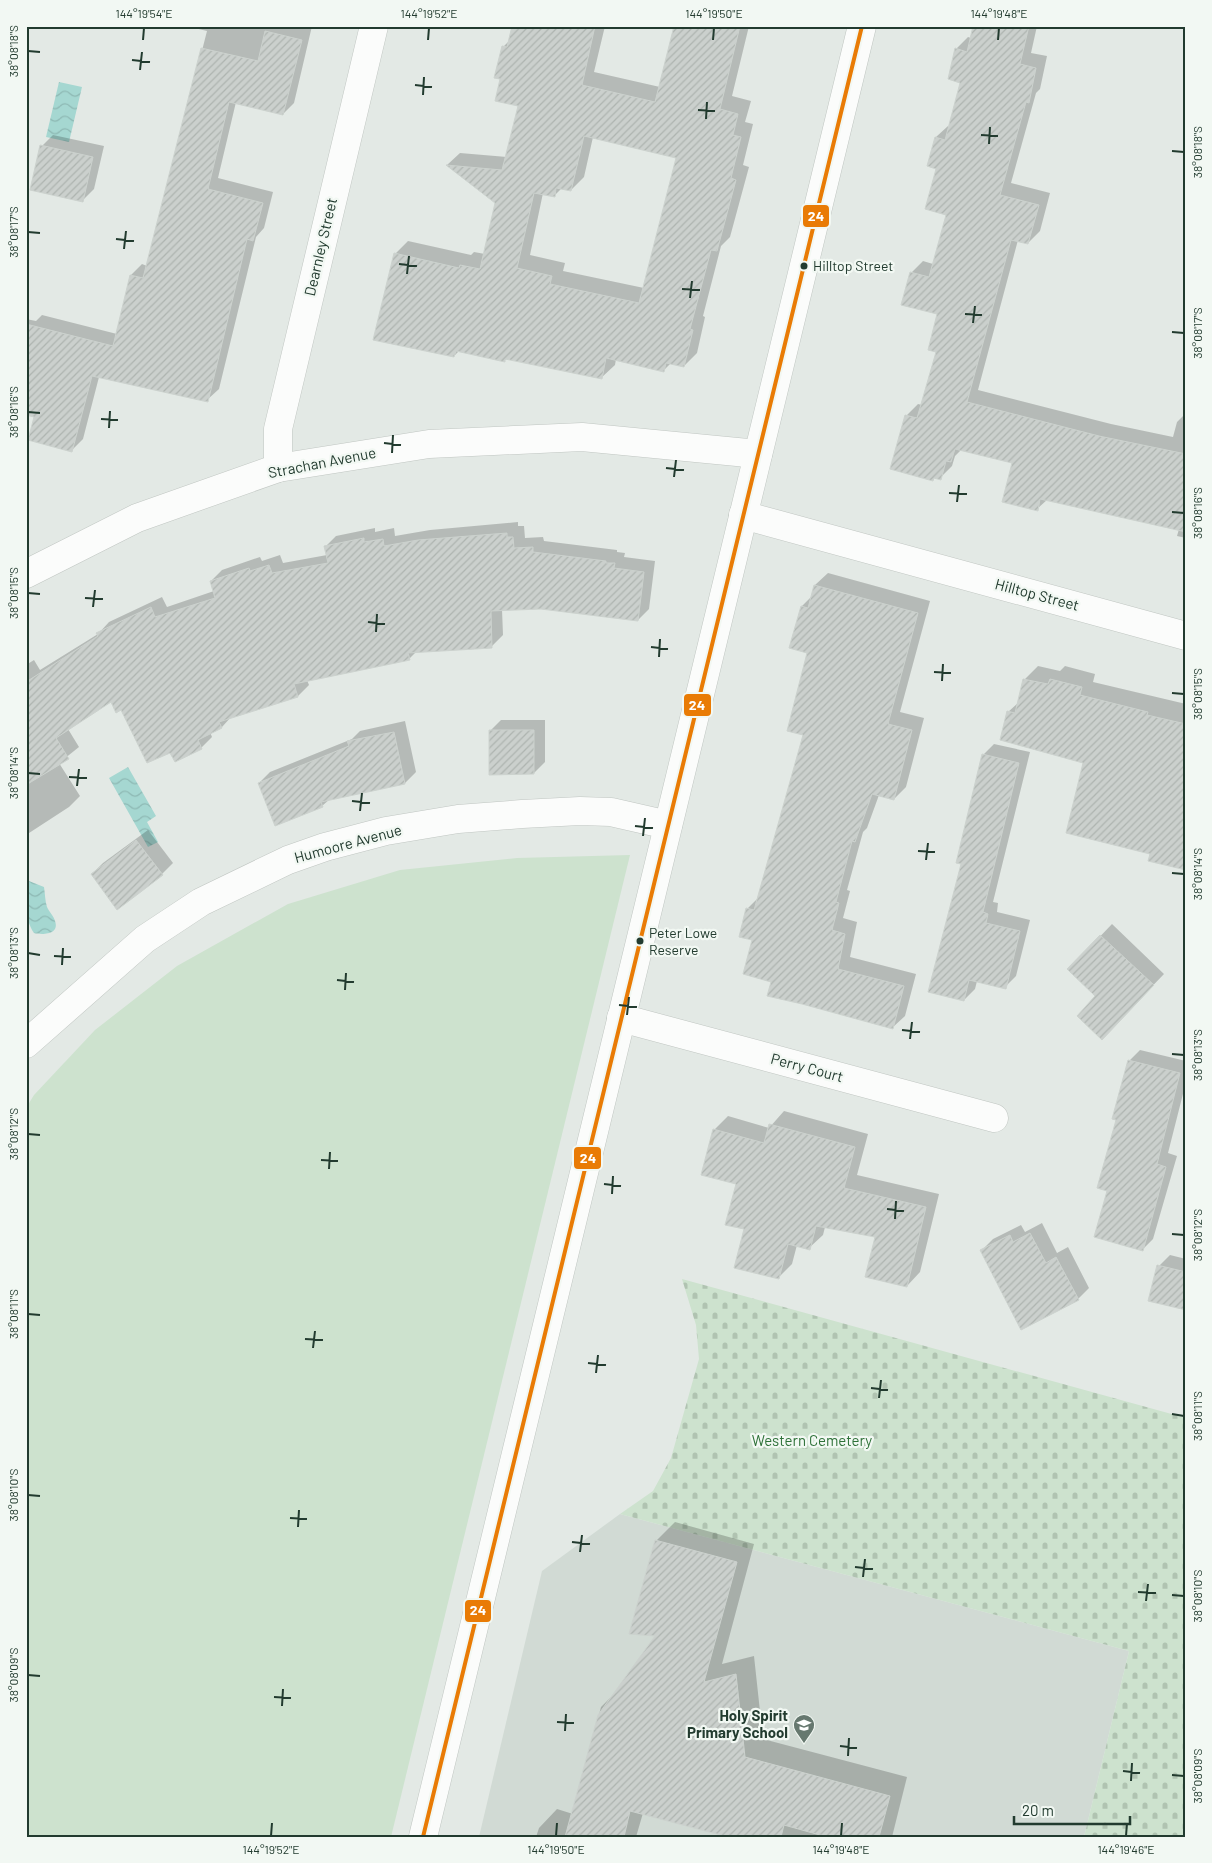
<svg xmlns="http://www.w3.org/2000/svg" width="1212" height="1863" font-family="Barlow,sans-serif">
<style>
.built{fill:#d1dad4}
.cemetery{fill:url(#cemetery-stones)}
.green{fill:#cde2ce}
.water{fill:url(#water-waves)}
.shadow{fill:#0003;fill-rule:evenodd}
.building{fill:url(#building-hatch);stroke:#ccd2ce;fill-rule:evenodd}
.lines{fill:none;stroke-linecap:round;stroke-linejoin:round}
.minor-casing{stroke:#c0c6c2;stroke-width:29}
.minor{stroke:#fbfcfb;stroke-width:28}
.bus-1-casing{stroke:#f2f8f3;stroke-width:8}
.bus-1{stroke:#e97b05;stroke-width:4}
.ticks{fill:none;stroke:#223b2f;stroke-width:2}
.bus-dot{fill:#223b2f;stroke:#f2f8f3;stroke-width:2}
.labels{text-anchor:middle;stroke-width:4.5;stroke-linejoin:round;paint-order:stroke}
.bus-label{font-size:14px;fill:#223b2f;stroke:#f2f8f3;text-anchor:start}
.street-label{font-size:15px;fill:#223b2f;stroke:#f2f8f3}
.park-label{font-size:15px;fill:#2e7138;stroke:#f2f8f3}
.poi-label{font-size:15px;font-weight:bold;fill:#223b2f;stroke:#f2f8f3;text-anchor:end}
.line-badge{stroke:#f2f8f3;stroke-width:2}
.badge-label{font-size:14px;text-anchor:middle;font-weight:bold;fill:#fff}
.neatline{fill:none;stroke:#223b2f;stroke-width:2}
.ticks-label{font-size:12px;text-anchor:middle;fill:#223b2f}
</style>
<defs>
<pattern id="cemetery-stones" width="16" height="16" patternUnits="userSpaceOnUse" patternTransform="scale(1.25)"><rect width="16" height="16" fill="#cde2ce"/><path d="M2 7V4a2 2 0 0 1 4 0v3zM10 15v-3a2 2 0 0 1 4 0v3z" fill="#b0c3b1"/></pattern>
<pattern id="water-waves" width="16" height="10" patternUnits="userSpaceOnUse" patternTransform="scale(1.25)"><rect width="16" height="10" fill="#a5d7d1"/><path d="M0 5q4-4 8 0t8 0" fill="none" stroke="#8eb9b4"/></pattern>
<pattern id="building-hatch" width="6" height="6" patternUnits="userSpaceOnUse" patternTransform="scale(1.25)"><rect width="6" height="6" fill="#cbd0cd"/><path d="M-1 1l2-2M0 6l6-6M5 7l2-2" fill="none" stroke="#aeb4b0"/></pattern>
</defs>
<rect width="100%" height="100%" fill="#e3e9e5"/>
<polygon class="built" points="620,1514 1129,1651 1084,1837 479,1837 542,1571"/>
<polygon class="cemetery" points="682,1279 1186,1418 1186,1837 1084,1837 1129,1651 620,1514 653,1491 671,1458 699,1359 696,1325"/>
<polygon class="green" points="630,855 391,1837 28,1837 26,1834 26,1108 34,1095 95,1030 177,966 288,904 400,870 517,858"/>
<g class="water">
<polygon points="59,82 82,87 69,142 46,137"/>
<polygon points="128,767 156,816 147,822 158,842 148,847 109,778"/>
<path d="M 29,881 L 44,887 C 45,893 45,901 47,907 C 49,912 54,916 55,921 C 60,935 42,935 34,933 C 24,918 26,899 26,882 Z"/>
</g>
<g class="shadow">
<polygon points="186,26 312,26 294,103 283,114 236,102 218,178 273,192 264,228 256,237 219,389 207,400 99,377 83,439 72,450 35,416 26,414 26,319 36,321 42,315 117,334 131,275 142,264 147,266 207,31"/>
<path d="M 513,26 L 605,26 L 594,72 L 660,87 L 683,26 L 749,26 L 732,96 L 751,101 L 745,122 L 753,124 L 743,165 L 749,167 L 730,237 L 721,246 L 703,316 L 705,317 L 697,353 L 684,366 L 671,363 L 664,370 L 616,359 L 615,365 L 601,378 L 507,358 L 504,361 L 460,350 L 454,356 L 395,254 L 408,241 L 471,255 L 474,252 L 485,254 L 496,203 L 447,165 L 460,153 L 507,157 L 520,105 L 501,78 L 503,47 L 510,40 ZM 593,137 L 677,157 L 644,288 L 563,271 L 565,263 L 530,255 L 543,193 L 554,196 L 562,188 L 571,190 L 584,177 Z"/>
<polygon points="974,26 1037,26 1031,53 1047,56 1040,89 1036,93 1011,183 1050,193 1040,231 1028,243 1018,240 978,390 1111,424 1173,437 1177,422 1186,413 1186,538 1177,536 1179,529 1048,499 1037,509 1013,462 962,449 955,456 952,466 940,478 906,416 918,404 922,405 937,351 938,313 911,273 923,261 933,264 948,214 937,168 936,137 948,126 950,126 962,82 956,49 968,37 971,38"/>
<polygon points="53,135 104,146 94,189 83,200 42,146"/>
<polygon points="518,522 518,526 524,526 525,538 543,537 544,541 617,550 617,552 625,553 624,557 655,561 649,609 638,620 541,608 502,609 503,635 492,646 417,651 409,659 307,680 309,685 298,696 232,716 222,727 210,732 212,737 201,748 171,751 112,700 68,729 79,747 59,763 80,796 69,807 26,835 26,665 34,660 40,670 98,634 109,622 162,597 167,607 214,591 211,581 222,570 260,557 262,561 280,555 283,563 327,555 325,547 336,536 375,528 375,532 394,528 395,536 430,530"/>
<polygon points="828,573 930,601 900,712 924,718 906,787 894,799 879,795 867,828 863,832 847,890 850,891 843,918 857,922 850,957 916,974 905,1016 892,1028 803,1002 772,981 754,940 740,936 748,908 759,897 805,734 808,652 802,606 812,596 815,585"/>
<polygon points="1038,666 1060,671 1065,666 1095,674 1093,682 1186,704 1186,869 1151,853 1084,762 1008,712 1019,702 1024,680"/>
<polygon points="501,720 545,720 545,762 534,773 490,731"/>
<polygon points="405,721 416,772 405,783 330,799 322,806 276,824 259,783 270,772 352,739 360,731"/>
<polygon points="994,744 1030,752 993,902 998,903 997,912 1030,920 1016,976 1005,987 977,981 975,989 964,1000 962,863 983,755"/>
<polygon points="148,830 173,863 162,874 92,874 103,863"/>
<polygon points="1112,924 1164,974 1113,1027 1096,996 1069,969"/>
<polygon points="1140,1050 1186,1061 1186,1082 1168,1153 1177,1156 1153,1239 1142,1250 1109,1190 1117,1119 1129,1061"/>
<polygon points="784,1111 868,1134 857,1175 939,1194 920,1272 907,1286 876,1236 825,1227 823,1235 809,1248 797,1245 792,1264 778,1278 745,1229 737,1183 714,1130 728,1116 769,1128"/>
<polygon points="1042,1223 1057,1253 1068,1247 1089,1288 1078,1299 982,1250 993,1239 1021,1225 1025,1232"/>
<polygon points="1170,1255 1186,1259 1186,1309 1159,1266"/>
<polygon points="675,1522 754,1544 722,1664 754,1656 763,1739 907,1777 892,1837 732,1837 643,1813 636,1837 536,1837 539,1828 557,1809 573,1814 601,1707 614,1694 657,1635 656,1541"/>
</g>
<g class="building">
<path d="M 512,26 L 595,26 L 582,85 L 655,102 L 674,26 L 740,26 L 720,109 L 738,114 L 733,135 L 741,137 L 731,178 L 736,180 L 717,251 L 711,250 L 690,329 L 693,330 L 684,367 L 666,363 L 664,372 L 606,358 L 602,379 L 505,359 L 505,362 L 456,351 L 454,357 L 373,340 L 394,253 L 459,268 L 460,265 L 480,269 L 495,203 L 446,165 L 502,170 L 518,106 L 495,101 L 500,79 L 494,78 L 502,46 L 507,47 ZM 584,136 L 676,158 L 639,303 L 550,284 L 552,276 L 517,268 L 534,193 L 555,197 L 556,188 L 571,191 Z"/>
<polygon points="973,26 1029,26 1020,64 1036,68 1029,103 1026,102 1000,195 1039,205 1028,244 1011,240 967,402 1099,436 1186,454 1186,532 1040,499 1038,511 1002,502 1012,463 955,449 951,462 946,461 941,480 934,478 933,481 890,469 905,415 917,418 936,352 928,350 937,314 901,305 910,272 929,277 946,215 925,209 936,169 927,166 935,137 945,140 960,83 948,79 955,48 967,52"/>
<polygon points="265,31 302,40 283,115 229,102 208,189 263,203 253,241 247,239 208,402 92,376 72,452 28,440 34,417 26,415 26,324 113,346 130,275 143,278 201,48 258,61"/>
<polygon points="40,145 93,157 83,202 30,190"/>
<polygon points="507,533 507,537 513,537 514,548 533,547 533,552 606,561 606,563 615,563 614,568 644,572 638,621 541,609 491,611 492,648 408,653 410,660 294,684 298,697 219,722 222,728 198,740 202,749 175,762 170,753 147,763 121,710 116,713 111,702 56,738 69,759 26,785 26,682 98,636 96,633 151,607 155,617 215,598 210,581 249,568 250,571 269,565 272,573 328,563 324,546 364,538 364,542 383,539 384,546 418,540"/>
<polygon points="814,585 918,613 888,724 912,730 894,800 872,794 855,842 852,841 836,902 839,903 832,930 845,934 838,969 904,986 893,1029 802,1004 767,996 771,982 743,974 752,940 739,937 746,908 754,910 803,735 787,731 807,653 789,648 801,606 808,608"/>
<polygon points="1023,679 1048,684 1050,679 1082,687 1080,695 1148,712 1147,715 1186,724 1186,870 1148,861 1150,854 1066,833 1083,763 1000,740 1007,711 1015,713"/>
<polygon points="489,730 534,730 534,774 489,775"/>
<polygon points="394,732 405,784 321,802 323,807 275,826 258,783 349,746 347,741"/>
<polygon points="982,754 1019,763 983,912 988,914 986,923 1020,931 1006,989 969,980 964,1001 928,992 961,864 956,863"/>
<polygon points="136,840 163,875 117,910 91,874"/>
<polygon points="1100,935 1154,985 1102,1040 1077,1016 1095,996 1067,969"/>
<polygon points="1128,1060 1180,1073 1157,1164 1166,1167 1143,1251 1094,1237 1107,1191 1097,1188 1116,1120 1112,1119"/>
<polygon points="769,1124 855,1147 844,1188 926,1207 907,1287 865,1277 875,1237 816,1226 810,1250 788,1244 779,1279 734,1268 744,1229 725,1225 736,1184 701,1175 713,1129 764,1143"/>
<polygon points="1030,1233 1046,1263 1056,1257 1079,1300 1021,1330 980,1250 1010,1235 1013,1242"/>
<polygon points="1157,1265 1186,1272 1186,1310 1148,1301"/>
<polygon points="655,1540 737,1562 704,1682 736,1674 745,1757 890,1796 879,1837 827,1837 784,1825 781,1837 728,1837 630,1811 624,1837 565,1837 598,1715 655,1636 629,1634"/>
</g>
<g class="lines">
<g class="minor-casing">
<g id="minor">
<polyline points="278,468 278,429 374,26"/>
<polyline points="743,515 1186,636"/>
<polyline points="26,574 137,518 278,468 429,444 582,437 758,454"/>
<polyline points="621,1018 994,1118"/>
<polyline points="26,1044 145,939 201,902 288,860 325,847 386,831 458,819 522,814 580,811 611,812 668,825"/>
<polyline points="423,1837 862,26"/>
</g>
</g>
<use href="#minor" class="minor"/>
<g class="bus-1-casing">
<polyline id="bus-1" points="423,1837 862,26"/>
</g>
<use href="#bus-1" class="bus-1"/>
</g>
<path class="ticks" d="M 143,40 L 144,28M 428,40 L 429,28M 713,40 L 714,28M 998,40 L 999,28M 28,51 L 40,52M 132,60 L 150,62M 140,70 L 142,52M 415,85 L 432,87M 423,95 L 424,77M 698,110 L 715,111M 706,119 L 707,102M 981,135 L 998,136M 989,144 L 990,127M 1172,151 L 1184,152M 28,232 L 40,233M 116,239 L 134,241M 124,249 L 126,231M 399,264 L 417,266M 407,274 L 409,256M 682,289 L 700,290M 690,298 L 692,281M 965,314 L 982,315M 973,323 L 975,306M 1172,332 L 1184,333M 28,412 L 40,413M 101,419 L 118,420M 109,428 L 110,411M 384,443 L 401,445M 392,453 L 393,435M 666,468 L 684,470M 674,477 L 676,460M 949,493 L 967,494M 957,502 L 959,485M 1172,512 L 1184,513M 28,593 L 40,594M 85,598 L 103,599M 93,607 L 95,590M 368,622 L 385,624M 376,632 L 377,614M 651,647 L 668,649M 659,657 L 660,639M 934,672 L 951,673M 942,681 L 943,664M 1172,693 L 1184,694M 28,773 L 40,774M 69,777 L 87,778M 77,786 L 79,769M 352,801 L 370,803M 360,811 L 362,793M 635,826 L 653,828M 643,836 L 645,818M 918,851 L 935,852M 926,860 L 928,843M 1172,873 L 1184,874M 28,953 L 40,955M 54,956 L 71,957M 62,965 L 63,948M 337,980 L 354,982M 345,990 L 346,973M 619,1005 L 637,1007M 627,1015 L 629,997M 902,1030 L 920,1032M 910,1039 L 912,1022M 1172,1054 L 1184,1055M 28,1134 L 40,1135M 321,1160 L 338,1161M 329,1169 L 330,1152M 604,1184 L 621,1186M 612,1194 L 613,1176M 887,1209 L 904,1211M 895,1219 L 896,1201M 1172,1234 L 1184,1235M 28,1314 L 40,1315M 305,1339 L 323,1340M 313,1348 L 315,1331M 588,1363 L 606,1365M 596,1373 L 598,1355M 871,1388 L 888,1390M 879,1398 L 881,1380M 1172,1414 L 1184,1416M 28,1495 L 40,1496M 290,1518 L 307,1519M 298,1527 L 299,1510M 572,1542 L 590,1544M 580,1552 L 582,1535M 855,1567 L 873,1569M 863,1577 L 865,1559M 1138,1592 L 1156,1593M 1172,1595 L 1184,1596M 1146,1601 L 1148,1584M 28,1675 L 40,1676M 274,1697 L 291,1698M 282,1706 L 283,1689M 557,1722 L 574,1723M 565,1731 L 566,1714M 840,1746 L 857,1748M 848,1756 L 849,1738M 1123,1771 L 1140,1773M 1172,1775 L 1184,1776M 1131,1781 L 1132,1763M 271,1836 L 272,1823M 556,1836 L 557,1823M 841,1836 L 842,1823M 1126,1836 L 1127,1823"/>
<defs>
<g id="school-pin" transform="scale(1.125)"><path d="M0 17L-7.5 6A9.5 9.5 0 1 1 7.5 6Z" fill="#66786f" stroke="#f2f8f3"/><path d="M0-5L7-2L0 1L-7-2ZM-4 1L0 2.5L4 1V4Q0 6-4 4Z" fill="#fff"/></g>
</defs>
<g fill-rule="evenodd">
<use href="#school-pin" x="804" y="1725"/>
</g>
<g class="bus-dot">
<circle cx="804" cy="266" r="4.5"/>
<circle cx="640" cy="941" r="4.5"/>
</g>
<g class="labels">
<g class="bus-label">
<text x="813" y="271">Hilltop Street</text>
<text x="649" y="938">Peter Lowe<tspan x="649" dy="17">Reserve</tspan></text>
</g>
<g class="street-label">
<text transform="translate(321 247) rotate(-77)" y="5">Dearnley Street</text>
<text transform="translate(322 463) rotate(-11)" y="5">Strachan Avenue</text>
<text transform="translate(1037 595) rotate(15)" y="5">Hilltop Street</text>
<text transform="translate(348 844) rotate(-15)" y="5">Humoore Avenue</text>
<text transform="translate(807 1068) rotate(15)" y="5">Perry Court</text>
</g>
<g class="park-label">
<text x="812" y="1446">Western Cemetery</text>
</g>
<g class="poi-label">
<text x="788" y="1721">Holy Spirit<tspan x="788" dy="17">Primary School</tspan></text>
</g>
</g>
<g class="line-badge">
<rect x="802" y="204" width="28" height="24" rx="5" fill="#e97b05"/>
<rect x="683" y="693" width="29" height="24" rx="5" fill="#e97b05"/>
<rect x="573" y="1146" width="29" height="24" rx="5" fill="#e97b05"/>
<rect x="464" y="1599" width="28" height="24" rx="5" fill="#e97b05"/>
</g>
<g class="badge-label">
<text x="816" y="221">24</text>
<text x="697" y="710">24</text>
<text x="588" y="1163">24</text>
<text x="478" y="1615">24</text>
</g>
<rect width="1212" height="1863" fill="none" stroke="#f2f8f3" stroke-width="55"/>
<path d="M1014 1816v8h116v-8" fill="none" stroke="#223b2f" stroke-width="2.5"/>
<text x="1022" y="1816" font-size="15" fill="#223b2f" stroke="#f2f8f3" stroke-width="4" paint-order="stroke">20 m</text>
<rect x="28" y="28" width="1156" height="1808" class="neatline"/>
<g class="ticks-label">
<text x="144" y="18">144°19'54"E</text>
<text x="429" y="18">144°19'52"E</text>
<text x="714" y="18">144°19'50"E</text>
<text x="999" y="18">144°19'48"E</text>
<text transform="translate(14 51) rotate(-90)" y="4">38°08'18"S</text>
<text transform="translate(1198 152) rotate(-90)" y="4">38°08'18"S</text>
<text transform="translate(14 232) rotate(-90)" y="4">38°08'17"S</text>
<text transform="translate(1198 333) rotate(-90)" y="4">38°08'17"S</text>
<text transform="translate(14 412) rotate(-90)" y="4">38°08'16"S</text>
<text transform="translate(1198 513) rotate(-90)" y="4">38°08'16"S</text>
<text transform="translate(14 593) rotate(-90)" y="4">38°08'15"S</text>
<text transform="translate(1198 694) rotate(-90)" y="4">38°08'15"S</text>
<text transform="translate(14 773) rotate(-90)" y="4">38°08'14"S</text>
<text transform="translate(1198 874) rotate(-90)" y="4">38°08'14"S</text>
<text transform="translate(14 953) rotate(-90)" y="4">38°08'13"S</text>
<text transform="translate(1198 1055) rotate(-90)" y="4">38°08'13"S</text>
<text transform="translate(14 1134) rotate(-90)" y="4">38°08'12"S</text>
<text transform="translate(1198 1235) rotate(-90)" y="4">38°08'12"S</text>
<text transform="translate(14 1314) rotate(-90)" y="4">38°08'11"S</text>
<text transform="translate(1198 1416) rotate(-90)" y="4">38°08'11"S</text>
<text transform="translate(14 1495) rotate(-90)" y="4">38°08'10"S</text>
<text transform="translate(1198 1596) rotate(-90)" y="4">38°08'10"S</text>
<text transform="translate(14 1675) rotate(-90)" y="4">38°08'09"S</text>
<text transform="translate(1198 1776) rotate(-90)" y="4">38°08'09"S</text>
<text x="271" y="1854">144°19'52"E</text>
<text x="556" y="1854">144°19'50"E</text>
<text x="841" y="1854">144°19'48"E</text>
<text x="1126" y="1854">144°19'46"E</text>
</g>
</svg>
